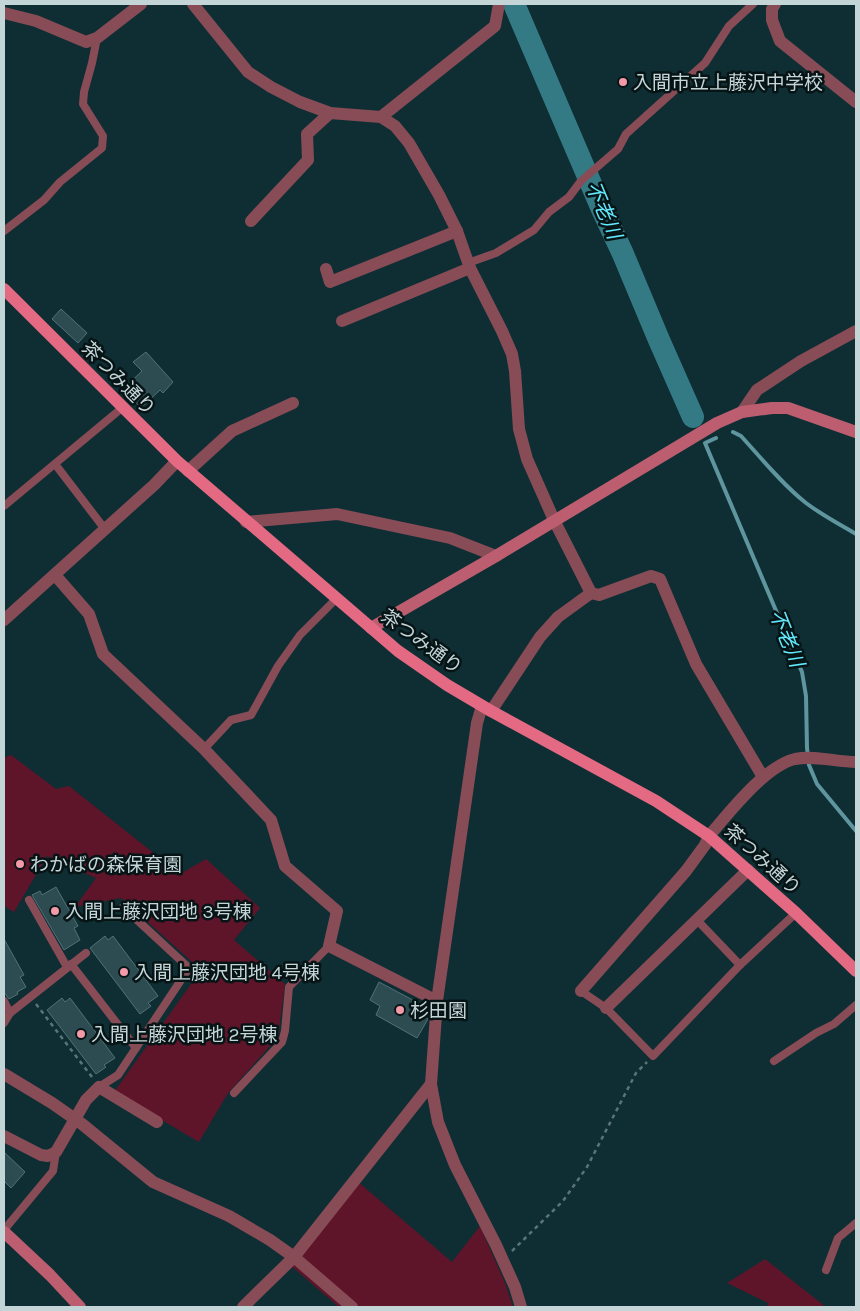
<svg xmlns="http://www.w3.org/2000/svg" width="860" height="1311" font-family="Karla,'Noto Sans JP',sans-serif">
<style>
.green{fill:#5e1429}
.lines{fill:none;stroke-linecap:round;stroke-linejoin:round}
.stream{stroke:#5f959e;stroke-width:4}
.river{stroke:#347a85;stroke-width:22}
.building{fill:#2d4c51;stroke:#517176}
.path{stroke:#5b7478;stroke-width:2.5;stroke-dasharray:4 4;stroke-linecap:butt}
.lane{stroke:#884c57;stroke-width:8}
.street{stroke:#884c57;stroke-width:12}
.secondary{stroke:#bc5e70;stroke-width:12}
.primary{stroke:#e46a84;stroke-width:12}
.poi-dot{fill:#f39aa9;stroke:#071416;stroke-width:2}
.labels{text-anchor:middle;stroke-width:5;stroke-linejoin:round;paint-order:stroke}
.poi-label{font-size:19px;fill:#c4d5d8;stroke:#071416;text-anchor:start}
.street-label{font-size:19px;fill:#c4d5d8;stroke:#071416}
.water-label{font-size:20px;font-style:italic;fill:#61e9fd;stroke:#071416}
</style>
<rect width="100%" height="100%" fill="#0f2e33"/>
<g class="green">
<polygon points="11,755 56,789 69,786 180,874 206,859 260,908 234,940 285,984 278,1037 228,1093 199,1142 114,1092 201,970 121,898 75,907 96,878 47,856 14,912 4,906 4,758"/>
<polygon points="357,1181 452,1262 480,1226 505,1283 513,1307 339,1307 283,1259"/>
<polygon points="765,1259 826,1307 767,1307 768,1303 727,1283"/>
</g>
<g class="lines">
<g class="stream">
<path d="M 733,432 L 741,436 C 762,459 782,484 806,503 C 822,515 839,524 856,534"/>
<polyline points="716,438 705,443 802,672 806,696 807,748 809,765 817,784 856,831"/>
</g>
<polyline class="river" points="514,4 601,207 623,254 659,340 693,417"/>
</g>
<g class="building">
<polygon points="61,309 87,333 78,343 52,319"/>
<polygon points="146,352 173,382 163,393 160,390 141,408 123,389 142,371 133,362"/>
<polygon points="56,887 78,926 74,928 80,940 64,950 32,895 40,891 42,895"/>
<polygon points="105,936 108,940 113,936 158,996 148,1003 151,1006 140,1014 90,948"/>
<polygon points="4,939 24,975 20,977 26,987 17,992 18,994 9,999 4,992"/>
<polygon points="379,982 424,1006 421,1014 428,1019 417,1038 376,1015 380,1006 370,1000"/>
<polygon points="62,998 65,1002 70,998 115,1058 104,1065 106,1067 96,1074 47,1010"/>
<polygon points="4,1152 25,1172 11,1188 4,1181"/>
</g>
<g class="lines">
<g class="path">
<polyline points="36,1004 92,1077"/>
<polyline points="512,1251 563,1201 587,1167 636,1073 647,1062"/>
</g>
<g class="lane">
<polyline points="4,231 44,200 60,182 102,148 103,136 83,104 84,92 92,63 97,38"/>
<polyline points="468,263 496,253 534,230 549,212 569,197 581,181 618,149 626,134 705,63 729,26 753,4"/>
<polyline points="55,464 104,528"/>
<polyline points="4,506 122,408"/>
<polyline points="204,749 231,720 251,715 278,666 300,635 336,599"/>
<polyline points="29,900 67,967"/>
<polyline points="697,920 740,965"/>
<polyline points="71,964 136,1048"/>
<polyline points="581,991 606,1008 653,1056 740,965 796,913"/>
<polyline points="4,1001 10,1013"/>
<polyline points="4,1023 10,1013 86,953"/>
<polyline points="774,1061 816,1033 834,1024 856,1005"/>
<polyline points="99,1087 118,1075 189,968 123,907"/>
<polyline points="234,1093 282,1042 285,1031 289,987 329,946"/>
<polyline points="4,1230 53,1171 56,1152"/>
<polyline points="826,1270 838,1238 856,1223"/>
</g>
<g class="street">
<polyline points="193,4 248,72 271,87 300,102 330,113 381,117 395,126 409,143 439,195 457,231 470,268 502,331 512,354 515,371 519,429 527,459 554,520 591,593 599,595 651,576 660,579 696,664 763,777"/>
<polyline points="775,4 772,9 772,20 780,41 856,102"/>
<polyline points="4,13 36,21 86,42 97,38 141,4"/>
<polyline points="381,117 495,26 499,4"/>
<polyline points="251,221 308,160 307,134 330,113"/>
<polyline points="326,269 330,282 457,231"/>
<polyline points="342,321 470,268"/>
<polyline points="742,412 757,390 801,361 856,331"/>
<polyline points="188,471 232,431 293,403"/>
<polyline points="246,522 337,514 450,538 496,556"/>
<polyline points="55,575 89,614 103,654 204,749 271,820 285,866 337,911 329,946 437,1001"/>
<polyline points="4,620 154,485 177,461"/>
<polyline points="482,706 477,723 437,1001 431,1084 438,1122 455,1165 496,1245 515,1287 521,1307"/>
<polyline points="491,711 540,637 558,617 591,593"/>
<path d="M 581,991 L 686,871 L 705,845 L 709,836 C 729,813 765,766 795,759 C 815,755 836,762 856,762"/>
<polyline points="606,1008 748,870"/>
<polyline points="4,1074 52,1103 82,1124 153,1182 229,1216 270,1240 294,1257 352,1307"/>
<polyline points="4,1136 41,1155 48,1156 56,1152 86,1100 99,1087 157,1122"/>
<polyline points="243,1307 294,1257 431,1084"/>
</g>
<g class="secondary">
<polyline points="371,628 496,556 717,423 742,412 772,408 788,408 856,432"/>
<polyline points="4,1232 50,1275 80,1307"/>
</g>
<polyline class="primary" points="4,289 177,461 398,651 447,685 491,711 656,801 709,836 796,913 856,971"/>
</g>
<g class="poi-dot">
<circle cx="623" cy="82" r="5"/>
<circle cx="20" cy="864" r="5"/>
<circle cx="55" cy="911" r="5"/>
<circle cx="124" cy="972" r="5"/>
<circle cx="400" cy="1010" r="5"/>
<circle cx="81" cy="1034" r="5"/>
</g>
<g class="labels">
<g class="poi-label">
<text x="633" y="89">入間市立上藤沢中学校</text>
<text x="30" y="871">わかばの森保育園</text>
<text x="65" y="918">入間上藤沢団地 3号棟</text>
<text x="134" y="979">入間上藤沢団地 4号棟</text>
<text x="410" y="1017">杉田園</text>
<text x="91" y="1041">入間上藤沢団地 2号棟</text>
</g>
<g class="street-label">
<text transform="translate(119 378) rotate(45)" y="7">茶つみ通り</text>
<text transform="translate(422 641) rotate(36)" y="7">茶つみ通り</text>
<text transform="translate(763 859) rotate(42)" y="7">茶つみ通り</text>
</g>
<g class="water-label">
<text transform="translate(604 210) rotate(67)" y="7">不老川</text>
<text transform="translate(787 638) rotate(68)" y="7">不老川</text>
</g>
</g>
<rect width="860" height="1311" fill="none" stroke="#c4d5d8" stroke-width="10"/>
</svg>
